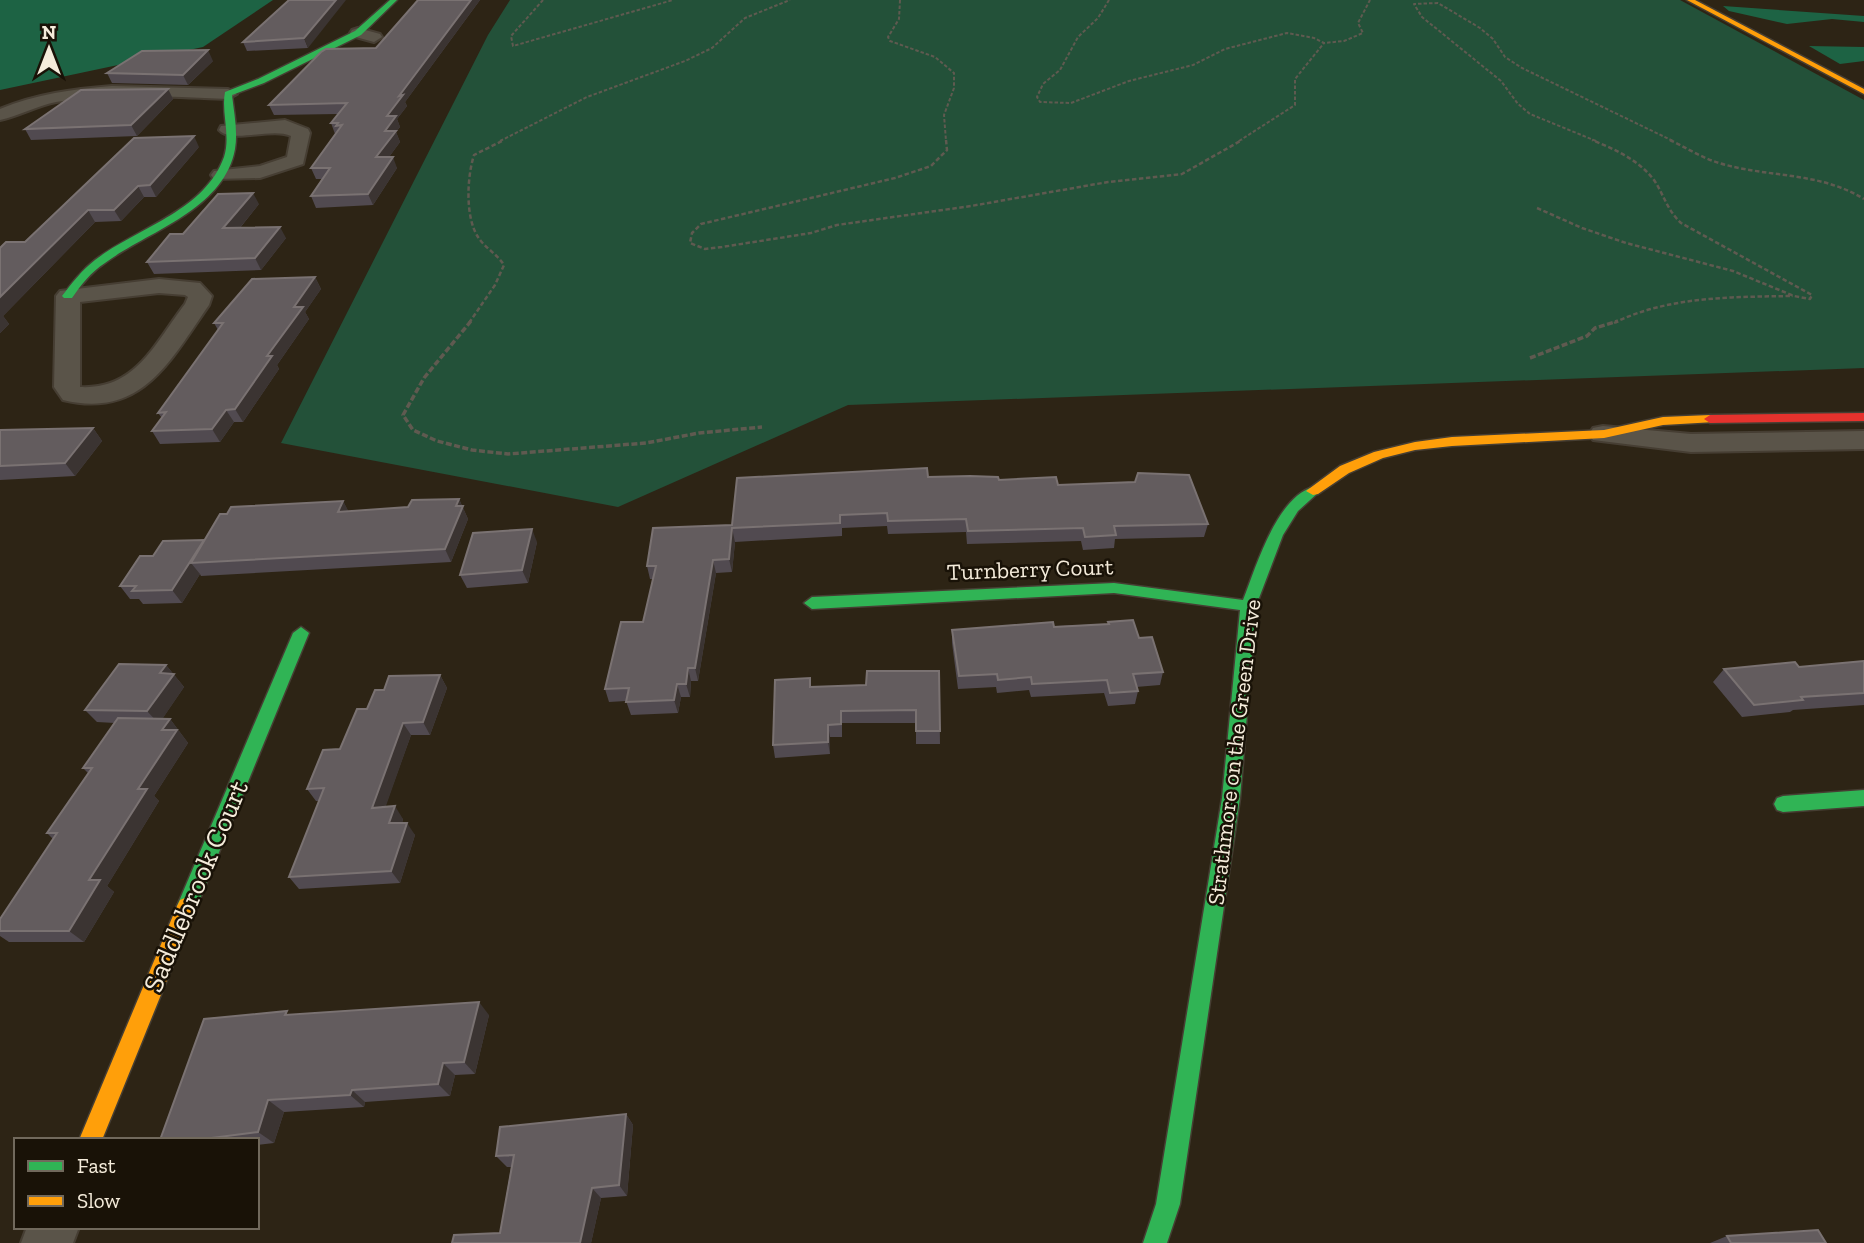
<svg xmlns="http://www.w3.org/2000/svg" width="1864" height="1243" font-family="'Zilla Slab',serif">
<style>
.green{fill:#235139}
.forest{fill:#1d6344}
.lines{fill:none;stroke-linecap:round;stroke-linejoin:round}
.street-casing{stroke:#463e33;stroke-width:4}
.fast-casing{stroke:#463e33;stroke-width:3}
.slow-casing{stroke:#463e33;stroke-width:3}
.jam-casing{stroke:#463e33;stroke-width:3}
.path-far2{stroke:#5f5a50;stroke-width:2;stroke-dasharray:3.5 2;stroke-linecap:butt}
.path-far1{stroke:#5f5a50;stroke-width:2.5;stroke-dasharray:4.5 2.5;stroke-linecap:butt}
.path{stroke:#5f5a50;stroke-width:3.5;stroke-dasharray:6 2.5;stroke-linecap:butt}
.street{fill:#5a5449;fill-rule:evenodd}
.fast{fill:#30b455;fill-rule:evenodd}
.slow{fill:#ff9f0a;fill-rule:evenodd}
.jam{fill:#e5322d;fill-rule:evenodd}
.wall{fill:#514a50}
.shaded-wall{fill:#3b3432}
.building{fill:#635c5e;stroke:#7a7272;stroke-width:2}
.labels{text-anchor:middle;stroke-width:5;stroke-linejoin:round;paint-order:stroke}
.street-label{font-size:23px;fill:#f5ecdb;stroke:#191207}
.near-street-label{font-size:28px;fill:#f5ecdb;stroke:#191207}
</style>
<rect width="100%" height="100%" fill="#2d2415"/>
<polygon class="green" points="510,0 1680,0 1864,100 1864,368 848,405 618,507 281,443 488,35"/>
<g class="forest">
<polygon points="0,0 273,0 203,47 0,90"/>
<polygon points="1723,6 1864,16 1864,22 1832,19 1787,24 1729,11"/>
<polygon points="1809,46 1864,47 1864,61 1840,64"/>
</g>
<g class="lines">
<g class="street-casing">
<g id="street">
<polygon points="358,28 380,34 382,37 374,42 352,36 350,33 352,30"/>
<path d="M 112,86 L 228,89 L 237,94 L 228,99 C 171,97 113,92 56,102 C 36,106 19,116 0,120 L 0,109 C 36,94 73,89 112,86 Z"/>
<path d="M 285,120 L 308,129 L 310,133 L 303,164 L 260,178 L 214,179 L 211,175 L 214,171 L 260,166 L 287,157 L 291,136 C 272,127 231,144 219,130 L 221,126 Z"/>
<path d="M 159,279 L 200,283 L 212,296 L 209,305 C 170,361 142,419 63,400 L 54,387 L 56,296 L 60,291 ZM 159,293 L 185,295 L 188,297 L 185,304 C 155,343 136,390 80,387 L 80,302 Z"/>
<polygon points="1603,426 1691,434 1864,431 1864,449 1691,452 1593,440 1589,434 1593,428"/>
<polygon points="27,1227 79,1227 73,1243 21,1243"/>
</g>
</g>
<g class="fast-casing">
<g id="fast">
<path d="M 390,0 L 397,0 L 361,35 L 264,83 L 232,95 C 234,113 238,131 235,149 C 224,210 148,231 105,263 C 91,272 81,285 72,298 L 64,298 L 62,296 C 72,283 82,270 95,260 C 138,227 204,212 224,157 C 231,135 221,113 225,92 L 258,79 L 355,31 Z"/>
<path d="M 1313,487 L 1320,491 L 1298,511 L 1283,535 L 1256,606 L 1240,798 L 1180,1204 L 1167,1243 L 1143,1243 L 1156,1204 L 1222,798 L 1240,610 L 1114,593 L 812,609 L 804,603 L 812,597 L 1114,583 L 1243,600 C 1256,567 1276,498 1313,487 Z"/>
<polygon points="301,627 309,633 197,906 194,912 187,915 180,912 177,906 293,633"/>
<polygon points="1864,790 1864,806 1783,812 1777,810 1774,804 1777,798 1783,796"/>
</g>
</g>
<g class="slow-casing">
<g id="slow">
<polygon points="1687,0 1695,0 1864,89 1864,94"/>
<polygon points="1710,415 1715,416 1715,422 1663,425 1604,438 1452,446 1415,450 1383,458 1349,473 1318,494 1313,495 1306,491 1340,466 1374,452 1415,442 1452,437 1604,430 1663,417"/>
<polygon points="187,897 194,900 197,906 102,1140 79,1140 177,906 180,900"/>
</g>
</g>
<g class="jam-casing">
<polygon id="jam" points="1864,413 1864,421 1710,423 1704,419 1710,415"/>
</g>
<g class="path-far2">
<polyline points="543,0 511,36 513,46 673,0"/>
<polyline points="900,0 899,19 888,37 890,41 935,57 954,73 954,88 944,115 946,141"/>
<polyline points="1109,0 1098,18 1078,37 1060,70 1043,84 1037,97 1040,102 1071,103 1129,81 1193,65 1225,49 1287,33 1314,38 1324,43 1344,41 1363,33 1358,23 1370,0"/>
<polyline points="500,141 587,97 685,61 712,48 745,18 790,0"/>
<polyline points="1239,141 1295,105 1295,79 1324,43"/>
<polyline points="1596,141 1530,114 1518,104 1501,81 1422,17 1414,4 1438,3 1480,28 1493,39 1505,57 1522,68 1673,141"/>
</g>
<g class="path-far1">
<polyline points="946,140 947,150 931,166 895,178 701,224 692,233 690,243 705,249 722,247 811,233 837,225 971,206 1108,182 1182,174 1242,140"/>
<path d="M 1670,140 C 1685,147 1702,158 1719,163 C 1768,178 1818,171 1864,199"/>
<path d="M 1537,208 L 1582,228 L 1626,243 L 1733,271 L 1794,296 L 1810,299 L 1812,295 L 1681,223 C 1667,210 1664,195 1654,180 C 1639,160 1614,149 1592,140"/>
<path d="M 469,323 L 495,285 L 504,265 C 497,254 484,247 478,237 C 465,217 467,177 474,155 L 504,140"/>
<path d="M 1614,323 C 1668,296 1733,297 1793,296"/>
</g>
<g class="path">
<polyline points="471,321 424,378 403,415 413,430 437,441 472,450 508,454 646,443 699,433 762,427"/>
<polyline points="1530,358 1587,336 1595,328 1618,321"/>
</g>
<use href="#street" class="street"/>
<use href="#fast" class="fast"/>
<use href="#slow" class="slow"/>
<use href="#jam" class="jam"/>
</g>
<g class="wall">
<polygon points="289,0 308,48 247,51 243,42"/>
<polygon points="418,0 480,0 405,102 407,106 397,119 400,127 396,132 400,142 389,157 397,168 373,205 316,208 311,196 322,179 316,179 311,168 335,134 331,123 338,114 274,115 269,105 376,48"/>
<polygon points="213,61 188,85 112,83 107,73"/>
<polygon points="168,89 173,99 137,136 31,140 25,129"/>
<polygon points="199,147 156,197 144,197 121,221 95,222 3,316 9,324 0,333 0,248 25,242"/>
<polygon points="259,204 240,228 286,238 261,270 154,274 147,262 183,234"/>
<polygon points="315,277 321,289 305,312 309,319 277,365 279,369 243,422 234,422 220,442 160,444 152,431 162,418 158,413 218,330 214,323"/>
<polygon points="93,428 102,441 75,476 0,480 0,430"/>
<polygon points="928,477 999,480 1058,485 1208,524 1204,537 1115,539 1114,548 1083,550 1081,541 967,544 966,532 888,534 887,526 842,528 842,536 735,542 732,572 716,573 698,681 691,681 690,697 681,697 678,713 631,715 626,701 609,702 605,689 643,622 653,579 650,579 647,566 732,525"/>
<polygon points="459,499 468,519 451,562 201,576 200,574 182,603 143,604 139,599 130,599 120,586 153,556 204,540 204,541 343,501 348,511 408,507"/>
<polygon points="537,542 528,583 467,588 460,575"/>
<polygon points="1108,622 1139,638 1163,672 1160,685 1136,687 1138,691 1135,704 1108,706 1104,693 1031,697 1029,690 997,693 996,687 958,689 952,643 952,630 1108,624"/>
<polygon points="1864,661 1864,705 1793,710 1790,712 1742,717 1713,682 1724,669 1799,667"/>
<polygon points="166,665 184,687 162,719 170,719 188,743 154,796 159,801 107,886 114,892 84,942 9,942 0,936 0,919 53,839 47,833 88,773 83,768 115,723 97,722 85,710"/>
<polygon points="939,671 940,744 916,744 916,723 842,723 842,737 830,737 830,754 775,758 773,745 810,678 811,687 866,685"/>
<polygon points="440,675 447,688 430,735 411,735 385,807 403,819 402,823 415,835 400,883 299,889 289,877 319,801 316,801 307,789 340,749 367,709 384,690"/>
<polygon points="291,1015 489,1015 475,1074 455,1075 450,1096 365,1102 364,1107 284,1112 274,1143 257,1145 257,1140 160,1140"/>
<polygon points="626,1114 633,1125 627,1196 601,1198 591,1243 452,1243 500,1233 511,1167 507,1167 496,1156"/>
<polygon points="1727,1236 1826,1243 1710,1243"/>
</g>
<g class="shaded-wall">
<polygon points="336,0 346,0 308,48 304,38"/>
<polygon points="471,0 480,0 405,102 407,106 397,119 400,127 396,132 400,142 381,168 376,157 385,131 387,116 399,96"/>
<polygon points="208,50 213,61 188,85 183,75"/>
<polygon points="168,89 173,99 137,136 131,125"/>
<polygon points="194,136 199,147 156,197 150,185"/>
<polygon points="393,157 397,168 373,205 368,194"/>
<polygon points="138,186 144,197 121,221 114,210"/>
<polygon points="253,193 259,204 230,240 223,228"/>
<polygon points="88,210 95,222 3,316 9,324 0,333 0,297"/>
<polygon points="280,227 286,238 261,270 255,258"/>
<polygon points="315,277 321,289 305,312 309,319 277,365 279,369 243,422 235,409 267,356 294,307"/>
<polygon points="226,410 234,422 220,442 212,429"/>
<polygon points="93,428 102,441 75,476 65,463"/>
<polygon points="459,499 468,519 451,562 445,549 456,506"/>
<polygon points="343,501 350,514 338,512"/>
<polygon points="732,528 735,542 732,572 729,559"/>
<polygon points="532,529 537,542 528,583 522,570"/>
<polygon points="204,540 213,553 191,563 200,574 182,603 172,590"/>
<polygon points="713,560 716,573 698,681 695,668"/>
<polygon points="166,665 184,687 159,724 147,711 160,673"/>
<polygon points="688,668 691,681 690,697 686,684"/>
<polygon points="440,675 447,688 430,735 423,722"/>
<polygon points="677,684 681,697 678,713 674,700"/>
<polygon points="170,719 188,743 154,796 159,801 107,886 114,892 84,942 69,931 89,880 138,789 162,730"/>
<polygon points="403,723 411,735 381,820 372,808"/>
<polygon points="828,725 830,737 830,754 828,742"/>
<polygon points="395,806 403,819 397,836 389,823"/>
<polygon points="407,823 415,835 400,883 391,871"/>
<polygon points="479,1002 489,1015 475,1074 464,1062"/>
<polygon points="443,1063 455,1075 450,1096 438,1084"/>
<polygon points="352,1090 365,1102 364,1107 350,1095"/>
<polygon points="268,1100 284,1112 274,1143 258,1132"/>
<polygon points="626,1114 633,1125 627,1196 619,1185"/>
<polygon points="592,1188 601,1198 591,1243 580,1243"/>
</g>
<g class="building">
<polygon points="289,0 336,0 304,38 243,42"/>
<polygon points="418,0 471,0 399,96 403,95 387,116 396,116 385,131 396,131 376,157 393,157 368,194 311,196 330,168 311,168 342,125 336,126 338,123 331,123 347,103 269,105 321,52 326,49 376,48"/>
<polygon points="208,50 183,75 107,73 142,51"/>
<polygon points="168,89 131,125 25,129 81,90"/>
<polygon points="194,136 150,185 138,186 114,210 88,210 0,297 0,248 6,242 25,242 134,138"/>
<polygon points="253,193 223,228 280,227 255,258 147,262 170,234 183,234 218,194"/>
<polygon points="315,277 294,307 303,307 267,356 272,356 235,409 226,410 212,429 152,431 166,412 158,413 223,323 214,323 252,279"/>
<polygon points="93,428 65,463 0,466 0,430"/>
<polygon points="927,468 928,477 970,476 998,477 999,480 1056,477 1058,485 1135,482 1138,473 1189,475 1208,524 1114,526 1116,535 1085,537 1083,528 968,531 966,519 888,521 887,513 840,515 840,523 732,528 729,559 713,560 695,668 688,668 686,684 677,684 674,700 626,702 629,688 605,689 621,622 643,622 656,566 647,566 653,528 732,525 737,478"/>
<polygon points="459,499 456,506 463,506 445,549 191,563 220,514 227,514 231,507 343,501 338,512 408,507 412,500"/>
<polygon points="532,529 522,570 460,575 473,533"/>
<polygon points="204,540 172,590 132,591 136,586 120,586 140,556 153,556 163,541"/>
<polygon points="1133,620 1139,638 1152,637 1163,672 1133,674 1138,691 1110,693 1107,680 1032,684 1031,677 998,680 997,674 959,676 952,630 1053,622 1054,627 1109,624 1108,622"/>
<polygon points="1864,661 1864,693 1801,697 1803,700 1754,705 1724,669 1795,662 1799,667"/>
<polygon points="119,664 166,665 160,673 174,674 147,711 85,710"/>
<polygon points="867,671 939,671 940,731 916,731 916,710 841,711 841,724 828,725 828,742 773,745 775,680 810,678 810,687 866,685"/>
<polygon points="440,675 423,722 403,723 372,808 395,806 389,823 407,823 391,871 289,877 324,788 307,789 323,750 340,749 357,709 367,709 375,690 384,690 389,676"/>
<polygon points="118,718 170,719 162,730 177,730 138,789 147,789 89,880 100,880 69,931 0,931 0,919 57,833 47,833 92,768 83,768"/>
<polygon points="479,1002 464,1062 443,1063 438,1084 352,1090 350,1095 268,1100 258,1132 196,1140 160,1140 204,1019 287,1011 285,1015"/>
<polygon points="626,1114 619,1185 592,1188 580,1243 452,1243 454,1235 500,1233 514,1155 496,1156 500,1127"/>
<polygon points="1818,1230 1826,1243 1731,1243 1727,1236"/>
</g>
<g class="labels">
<g class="street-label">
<text transform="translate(1030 569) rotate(-2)" y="8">Turnberry Court</text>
<text transform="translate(1234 752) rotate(-83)" y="8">Strathmore on the Green Drive</text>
</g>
<g class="near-street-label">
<text transform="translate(195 886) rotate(-67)" y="10">Saddlebrook Court</text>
</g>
</g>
<rect x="14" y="1138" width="245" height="91" fill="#191207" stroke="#71695c" stroke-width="2"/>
<rect x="28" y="1161" width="35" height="10" fill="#30b455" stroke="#71695c" stroke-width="2"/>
<text x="77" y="1173" font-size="21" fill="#f5ecdb">Fast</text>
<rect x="28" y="1196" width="35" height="10" fill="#ff9f0a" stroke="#71695c" stroke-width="2"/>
<text x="77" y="1208" font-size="21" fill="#f5ecdb">Slow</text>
<g transform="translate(49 49)" stroke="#191207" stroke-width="5" paint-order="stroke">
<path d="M0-5L12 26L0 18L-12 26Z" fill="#f5ecdb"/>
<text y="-10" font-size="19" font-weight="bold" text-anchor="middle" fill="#f5ecdb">N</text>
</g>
</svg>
